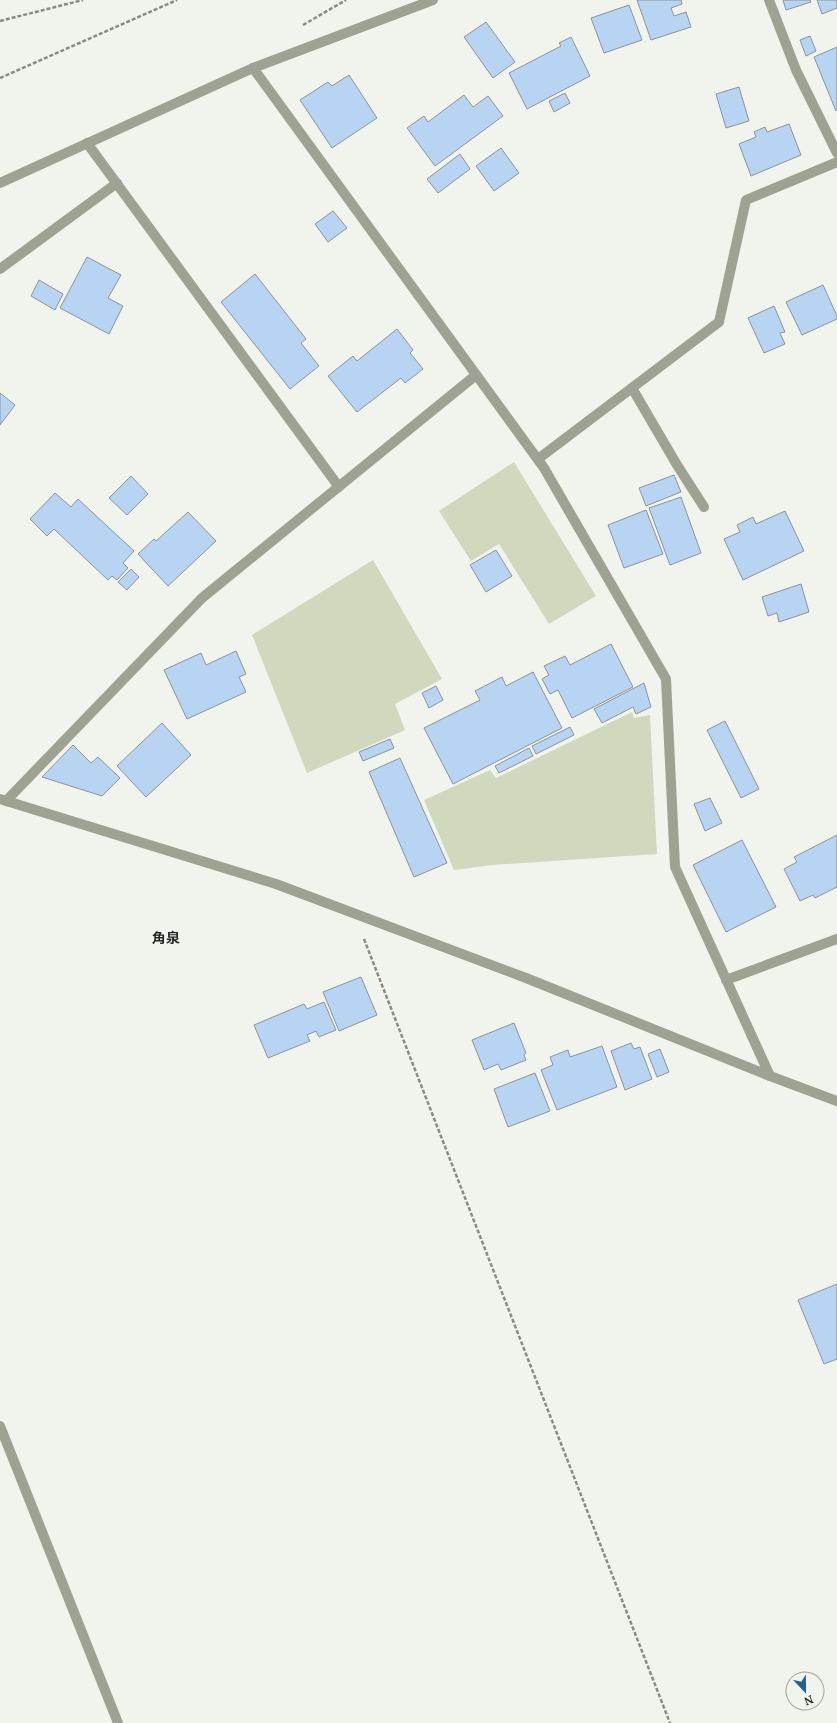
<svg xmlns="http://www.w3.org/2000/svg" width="837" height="1723" font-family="'Noto Serif','Noto Sans JP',serif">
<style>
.green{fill:#d0d9be}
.building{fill:#b7d4f2;stroke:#8e9399}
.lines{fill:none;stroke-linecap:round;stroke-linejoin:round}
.path{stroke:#898b85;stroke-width:2.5;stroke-dasharray:4 2;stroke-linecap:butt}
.minor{stroke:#9da292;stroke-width:10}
.labels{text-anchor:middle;stroke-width:3.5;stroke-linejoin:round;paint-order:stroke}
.quarter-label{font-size:14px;font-weight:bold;fill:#242522;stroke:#f1f4ec}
</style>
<rect width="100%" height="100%" fill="#f1f4ec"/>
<g class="green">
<polygon points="514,462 596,596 549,624 499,544 471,561 439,511"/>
<polygon points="373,560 442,679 395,704 405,730 307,773 252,635"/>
<polygon points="632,712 634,718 650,715 657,854 493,865 454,870 424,800 490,770 496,778"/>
</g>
<g class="building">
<polygon points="637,0 681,0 682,4 671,8 674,16 686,12 691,27 651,40"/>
<polygon points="783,0 810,0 811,2 786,10"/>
<polygon points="817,0 837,0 837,8 822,14"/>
<polygon points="629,5 642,40 604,53 591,18"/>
<polygon points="486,22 515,62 493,78 464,37"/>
<polygon points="810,36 816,51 806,56 800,40"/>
<polygon points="571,37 590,76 527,109 509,73 561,46 559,43"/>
<polygon points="837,47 837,110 836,111 814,57"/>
<polygon points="349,75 377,118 332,148 300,100 328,82 332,86"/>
<polygon points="739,87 749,121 726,128 716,94"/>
<polygon points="565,93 570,103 554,112 549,101"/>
<polygon points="464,95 473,107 488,96 503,116 435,166 407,128 424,116 428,122"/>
<polygon points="789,124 801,155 751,176 739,144 756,137 754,132 765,127 767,132"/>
<polygon points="501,148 519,173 494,191 476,166"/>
<polygon points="460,154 470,169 438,193 427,179"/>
<polygon points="333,211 347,228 328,242 315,224"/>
<polygon points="87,257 121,275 108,298 123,306 109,334 60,308"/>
<polygon points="255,274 306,339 301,343 319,366 290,389 221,302"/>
<polygon points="39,280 63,294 55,310 31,296"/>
<polygon points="823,285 837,316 837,319 802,335 786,302"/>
<polygon points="774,306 785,332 780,333 785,344 764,353 748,318"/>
<polygon points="397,329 413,350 410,353 423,369 405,383 401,378 357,412 328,376 353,356 357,361"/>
<polygon points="0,393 15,405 0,425"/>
<polygon points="674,475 681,492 646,506 639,488"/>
<polygon points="131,476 148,494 127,515 109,498"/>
<polygon points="55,493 71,507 78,499 134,551 123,563 128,568 117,580 112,576 108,580 54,529 47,536 30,519"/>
<polygon points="681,497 701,553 670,565 649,508"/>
<polygon points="646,510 663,554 624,568 608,525"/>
<polygon points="785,511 804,551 743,580 724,539 740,532 737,525 753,517 756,524"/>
<polygon points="188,512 216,541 168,586 138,554 154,539 156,541"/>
<polygon points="496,550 512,576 486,592 470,565"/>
<polygon points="131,569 139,577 127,590 118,582"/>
<polygon points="801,584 809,612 779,622 777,613 768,616 762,597"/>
<polygon points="611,644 633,687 572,718 558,690 550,694 542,679 549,675 544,666 565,656 570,665"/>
<polygon points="236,651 246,674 239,677 246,692 187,719 164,670 201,653 206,665"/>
<polygon points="533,672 562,728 453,784 424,728 480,700 475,691 502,677 506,686"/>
<polygon points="644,683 651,707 636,714 633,707 602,723 594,709"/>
<polygon points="436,686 443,700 429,708 422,693"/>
<polygon points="725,721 759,789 741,798 707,730"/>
<polygon points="162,723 191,755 146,797 117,766"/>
<polygon points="570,727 574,735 536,754 532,746"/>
<polygon points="390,739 394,748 363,761 359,752"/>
<polygon points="73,745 91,763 98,757 120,778 102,796 42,777"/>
<polygon points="529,748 533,756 499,773 495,766"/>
<polygon points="400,758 447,863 414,877 369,772"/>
<polygon points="710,798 722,823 705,831 694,804"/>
<polygon points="837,835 837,887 815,898 813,895 800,901 784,869 797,862 794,857"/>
<polygon points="742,840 776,907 726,932 693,865"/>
<polygon points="361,977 377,1015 339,1031 323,992"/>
<polygon points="324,1002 336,1030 319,1037 316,1031 307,1035 310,1041 268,1058 254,1025 304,1004 307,1009"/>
<polygon points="514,1023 526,1053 524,1055 526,1060 501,1070 498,1064 484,1070 472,1040"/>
<polygon points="631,1043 634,1049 640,1047 652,1079 625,1090 611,1051"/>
<polygon points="602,1046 617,1087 557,1110 541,1070 553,1065 550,1057 568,1050 570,1057"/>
<polygon points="660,1049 669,1072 657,1077 648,1054"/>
<polygon points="535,1073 550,1111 508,1127 494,1089"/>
<polygon points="837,1284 837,1359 824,1364 798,1300"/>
</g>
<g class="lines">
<g class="path">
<polyline points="0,21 83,0"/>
<polyline points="303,25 346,0"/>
<polyline points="0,78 177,0"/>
<polyline points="364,939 670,1723"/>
</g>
<g class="minor">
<polyline points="769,0 796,70 837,153"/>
<polyline points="253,68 544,468 666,679 675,867 770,1076"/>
<polyline points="87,143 339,487"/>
<polyline points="0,183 253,68 433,0"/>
<polyline points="0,269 117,183"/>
<polyline points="632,388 677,465 704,507"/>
<polyline points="538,459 719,322 746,200 837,162"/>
<polyline points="0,799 276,884 526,978 770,1076 837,1101"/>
<polyline points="6,801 202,598 476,375"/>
<polyline points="726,980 837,939"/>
<polyline points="0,1426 118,1723"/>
</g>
</g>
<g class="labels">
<g class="quarter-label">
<text x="166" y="943">角泉</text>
</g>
</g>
<g transform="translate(805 1691) rotate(158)"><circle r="19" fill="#f1f4ec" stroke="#9fa19b"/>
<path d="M0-3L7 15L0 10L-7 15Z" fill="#246097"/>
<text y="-6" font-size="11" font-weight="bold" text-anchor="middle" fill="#242522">N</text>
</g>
</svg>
